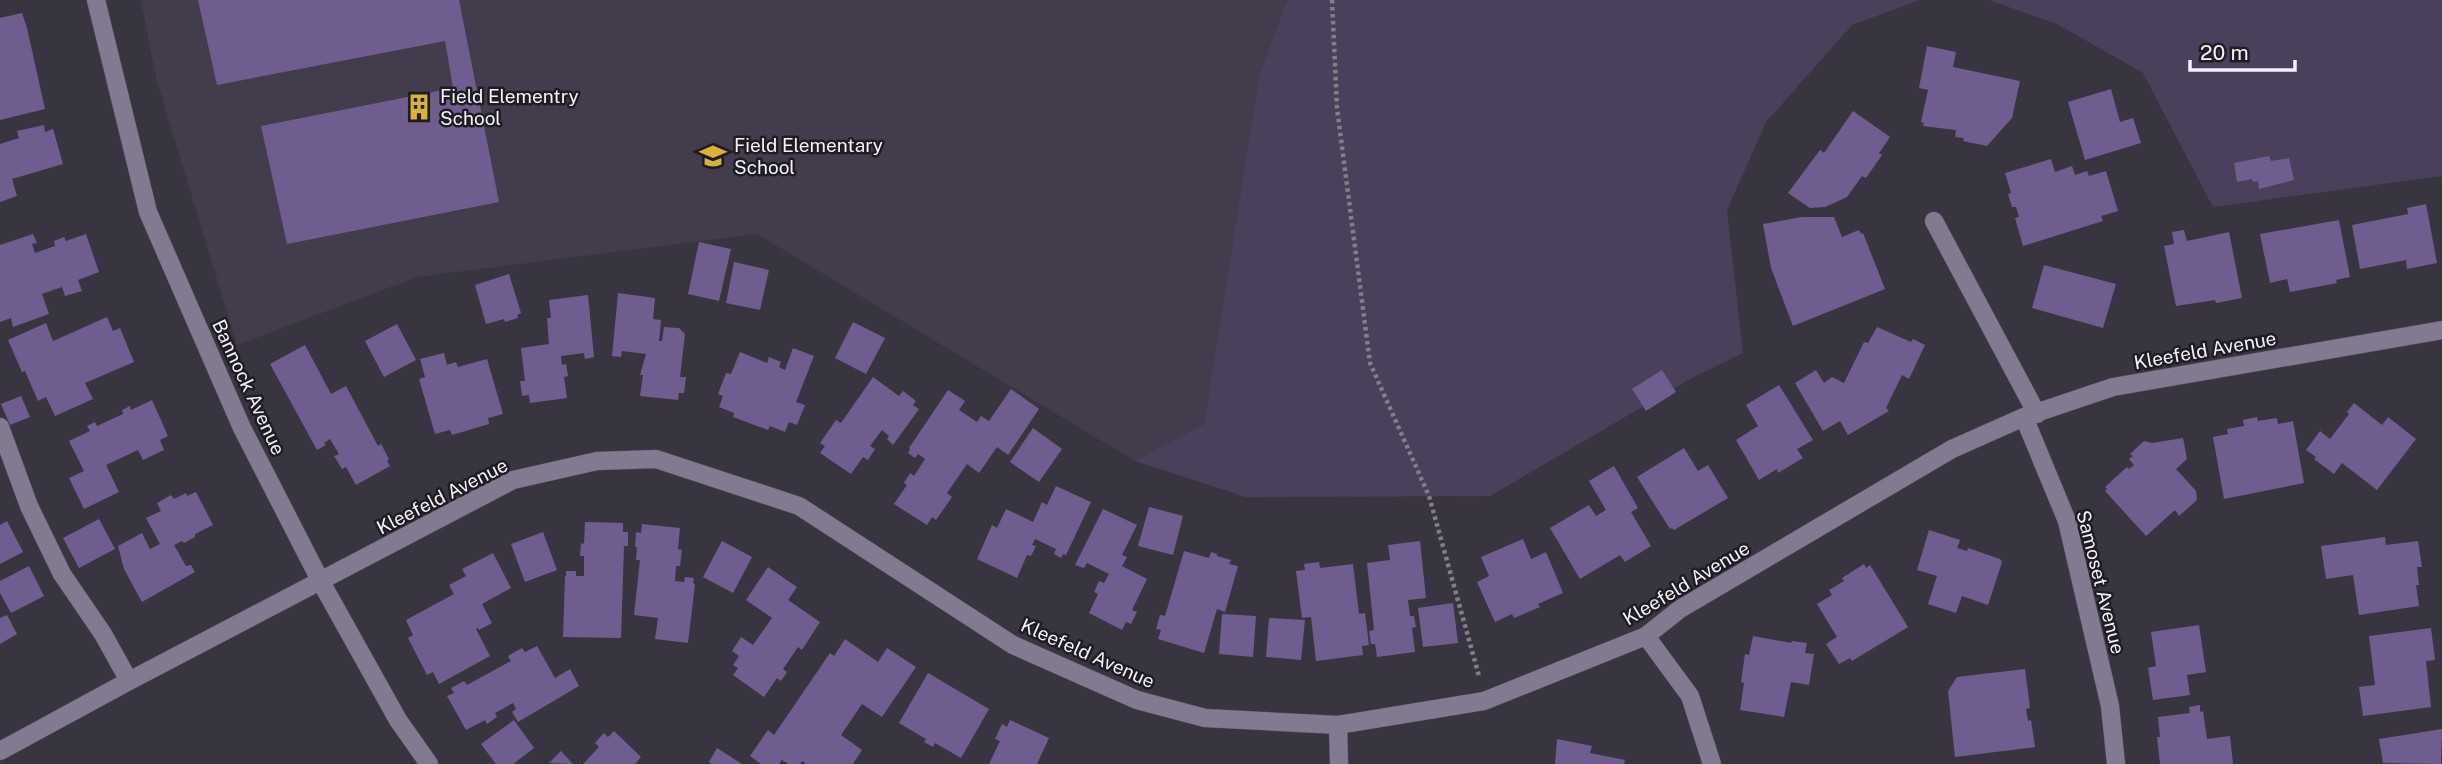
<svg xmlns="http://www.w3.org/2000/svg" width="2442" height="764" font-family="'Public Sans',sans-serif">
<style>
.built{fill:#423c4d}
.green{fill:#4a405c}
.building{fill:#705d8f}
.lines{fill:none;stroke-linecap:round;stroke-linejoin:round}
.minor-casing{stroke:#57535e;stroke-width:19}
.path{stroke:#837f89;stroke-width:4.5;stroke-dasharray:3.5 3.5;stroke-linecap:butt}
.minor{stroke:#827a91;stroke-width:18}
.labels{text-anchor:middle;stroke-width:5;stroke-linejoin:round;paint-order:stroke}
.poi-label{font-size:19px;fill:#f4f1f9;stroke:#1f1d23;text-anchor:start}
.street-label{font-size:19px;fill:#f4f1f9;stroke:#1f1d23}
</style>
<rect width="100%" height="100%" fill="#393540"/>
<polygon class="built" points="141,0 1287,0 1259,76 1204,425 1135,461 757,234 417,277 237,345 156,78"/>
<g class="green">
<polygon points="1287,0 1920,0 1852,25 1766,122 1727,210 1743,353 1690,379 1490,496 1246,497 1135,461 1204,424 1259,76"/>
<polygon points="1989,0 2442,0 2442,176 2213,207 2143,73 2057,24"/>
</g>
<g class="building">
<polygon points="198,0 459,0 499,202 287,244 261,126 453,88 445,41 217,85"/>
<polygon points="22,13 27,28 45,109 0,120 0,18"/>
<polygon points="1927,46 1956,52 1953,67 2020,81 2012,118 1987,146 1963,141 1964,138 1955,137 1956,130 1923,126 1924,123 1921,122 1928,90 1919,88"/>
<polygon points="2111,89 2120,122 2133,118 2141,143 2085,160 2068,102"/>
<polygon points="1853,111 1890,137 1879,153 1882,155 1866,178 1862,176 1847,197 1825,207 1810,208 1788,193 1820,150 1824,153"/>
<polygon points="44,125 45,132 53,129 63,164 12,179 17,196 0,202 0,144 19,138 17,131"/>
<polygon points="2269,156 2271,161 2289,158 2294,180 2259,189 2258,181 2253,182 2252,179 2237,182 2234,163"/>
<polygon points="2051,159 2055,172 2072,166 2075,175 2087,171 2089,176 2106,171 2118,211 2101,216 2103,221 2023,246 2015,218 2019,217 2016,207 2012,207 2008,194 2011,193 2005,173"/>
<polygon points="2426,204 2437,263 2407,269 2406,260 2360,269 2352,225 2408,214 2407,208"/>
<polygon points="1802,217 1834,217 1842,237 1859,230 1861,234 1863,233 1885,289 1793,326 1771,268 1763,224"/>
<polygon points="2339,220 2350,277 2336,280 2337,283 2290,292 2287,279 2270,283 2260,234"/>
<polygon points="2184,230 2187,241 2229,232 2242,298 2216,303 2215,300 2176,306 2164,246 2174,244 2172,232"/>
<polygon points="33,234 37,243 32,244 35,253 55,246 54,241 64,237 66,241 86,234 99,272 78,280 82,291 65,296 62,287 42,294 49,314 13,327 11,318 0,322 0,245"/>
<polygon points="699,242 731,249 719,301 688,294"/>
<polygon points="734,262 769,270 760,310 726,303"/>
<polygon points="2044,265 2116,284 2103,328 2032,308"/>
<polygon points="509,274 521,313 517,315 518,318 505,322 504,319 486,324 475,285"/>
<polygon points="618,293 655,298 653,319 661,320 659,341 662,341 664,327 679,328 685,334 680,377 686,377 684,393 679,393 678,400 640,396 643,375 640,375 646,354 622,351 621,357 612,356"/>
<polygon points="588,295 594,357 585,359 584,353 561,356 562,365 566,364 568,376 564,377 567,398 530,403 529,395 522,396 520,381 525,381 521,348 549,344 547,318 551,318 549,300"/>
<polygon points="107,317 113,331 120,328 134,362 85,383 93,399 55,416 46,397 38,401 25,371 22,372 8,340 46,323 53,341"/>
<polygon points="853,322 885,338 866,374 835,358"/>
<polygon points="397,324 416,360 384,377 365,341"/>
<polygon points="1877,327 1911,342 1913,339 1925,345 1909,379 1902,375 1886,408 1889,411 1848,435 1840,421 1823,431 1795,383 1816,370 1824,383 1832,377 1844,383 1864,342 1868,343"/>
<polygon points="305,345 331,394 346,386 378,446 381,444 389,459 387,461 390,466 356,485 346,467 342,469 334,456 339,454 330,439 324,443 326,445 317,450 270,364"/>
<polygon points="793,348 814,356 796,402 805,405 797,425 789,422 785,432 770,426 768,430 733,417 734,413 719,407 723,396 718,394 726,373 731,374 740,352 767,363 769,357 781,362 779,367 785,370"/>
<polygon points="444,353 447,365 456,362 458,367 487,359 503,414 488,418 489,424 452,435 450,430 435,434 419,379 425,377 420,359"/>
<polygon points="1662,370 1676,392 1646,411 1632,389"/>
<polygon points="873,377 899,396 903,391 916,401 913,405 919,409 893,445 887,439 889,436 882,430 870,446 875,449 868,460 863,457 851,474 820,453 825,446 820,443 836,420 841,423"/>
<polygon points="1779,385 1813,440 1797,449 1803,458 1778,473 1777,469 1759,480 1736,440 1758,426 1746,405"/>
<polygon points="1011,389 1039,409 1008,455 997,447 979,473 967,464 947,493 952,497 936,520 932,517 927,525 894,504 907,485 904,483 910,473 914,476 925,459 918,454 915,458 908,453 910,449 909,448 948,390 965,401 959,410 977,422 981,416 989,421"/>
<polygon points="21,396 30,417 10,425 1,404"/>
<polygon points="152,400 168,436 160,440 164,450 143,460 138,450 106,465 119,492 84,509 69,478 84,471 69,441 90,431 87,426 95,422 97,426 123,414 122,410 130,406 131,410"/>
<polygon points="2354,403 2382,425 2388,417 2416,439 2377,490 2342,463 2334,474 2314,459 2316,457 2306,450 2320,431 2330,439 2349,414 2347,412"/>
<polygon points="2257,417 2258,421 2277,418 2278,424 2293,421 2304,483 2224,499 2213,437 2228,434 2227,429 2244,426 2243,420"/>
<polygon points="1033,428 1062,449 1039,482 1010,462"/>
<polygon points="2183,438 2187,459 2176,469 2196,491 2197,500 2179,516 2175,510 2146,536 2105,491 2107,489 2105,487 2127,467 2129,469 2134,465 2129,459 2133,456 2130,454 2144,441 2152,443"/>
<polygon points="1684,448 1698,471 1708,465 1728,498 1674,530 1672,528 1670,529 1637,477"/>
<polygon points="1614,466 1638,508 1631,512 1651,546 1625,562 1620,555 1580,579 1550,528 1589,505 1596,516 1606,510 1589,481"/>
<polygon points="1056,486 1091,502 1066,555 1063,554 1061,558 1054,554 1056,549 1035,539 1032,545 1036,546 1031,556 1027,555 1017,578 977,559 992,525 997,528 1006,509 1033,522 1042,502 1047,505"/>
<polygon points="196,492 213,525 195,534 195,537 184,543 182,541 174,545 186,566 191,565 195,572 142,602 124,569 118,546 142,533 150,549 160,544 146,518 161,511 157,503 171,495 174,499 186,493 187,496"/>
<polygon points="1149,507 1183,516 1173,555 1138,546"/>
<polygon points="1103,509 1137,525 1122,555 1127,557 1122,566 1147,579 1132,610 1137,612 1131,624 1126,622 1122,630 1089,613 1098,594 1094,592 1099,581 1104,583 1109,574 1087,563 1084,568 1075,565"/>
<polygon points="99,519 115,549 79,568 63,538"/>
<polygon points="7,521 23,552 0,564 0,525"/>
<polygon points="585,522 623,523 623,532 628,532 628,546 624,546 621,638 563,637 565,576 566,576 566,571 576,571 576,576 584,576 584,556 580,556 581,543 584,544"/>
<polygon points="642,524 680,528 678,549 682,550 680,566 676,566 675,581 684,582 685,577 694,578 693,583 695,584 688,643 655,639 658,618 634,615 640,560 636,560 637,547 635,547 636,532 641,533"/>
<polygon points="1929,530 1960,540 1957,548 1967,551 1968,548 2000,559 2002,562 1988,605 1962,596 1956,613 1928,604 1937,576 1917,570"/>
<polygon points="543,532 557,570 525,582 511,544"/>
<polygon points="2385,537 2386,545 2418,541 2422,567 2417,567 2419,585 2416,585 2419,606 2359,615 2353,575 2326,579 2321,546"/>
<polygon points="1523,539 1531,559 1546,552 1563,593 1538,604 1540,607 1514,618 1512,614 1495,622 1477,582 1489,576 1481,557"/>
<polygon points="722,541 752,557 733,593 703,577"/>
<polygon points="1420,541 1426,598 1408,600 1410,616 1414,616 1416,627 1412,628 1415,652 1377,657 1375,644 1371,644 1369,631 1374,630 1367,563 1390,560 1388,545"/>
<polygon points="1184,551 1209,558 1211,552 1217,554 1217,556 1231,560 1229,564 1238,566 1225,612 1217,609 1204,653 1158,639 1161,630 1156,629 1160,615 1165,616"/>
<polygon points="493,553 511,588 482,604 492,623 479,630 478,628 476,629 490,656 439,684 433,672 427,675 408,638 413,635 406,620 454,594 449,585 466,576 462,569"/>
<polygon points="1319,562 1320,568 1353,564 1359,614 1365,613 1369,645 1362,646 1363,655 1316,661 1311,617 1302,618 1296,571 1305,570 1304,564"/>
<polygon points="1864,564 1866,568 1870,565 1908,627 1852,661 1850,658 1839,664 1826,644 1837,637 1817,604 1832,595 1829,590 1844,581 1842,578"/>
<polygon points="29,566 44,596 11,613 0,593 0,581"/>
<polygon points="768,567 797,587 788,600 820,622 802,650 798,647 783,669 787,672 781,681 777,678 764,697 733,675 738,668 733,665 739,656 732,651 741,637 753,645 772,618 746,600"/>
<polygon points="1453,603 1458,643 1423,647 1418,608"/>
<polygon points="1222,614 1256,616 1253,657 1219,654"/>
<polygon points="7,615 17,634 0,644 0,618"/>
<polygon points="1269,618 1305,620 1301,660 1266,657"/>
<polygon points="2199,625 2206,672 2187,675 2190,695 2153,700 2148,668 2156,666 2151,632"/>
<polygon points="2431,628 2435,660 2426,661 2431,707 2363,716 2359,687 2375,685 2369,636"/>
<polygon points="1753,636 1791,643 1792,641 1807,643 1805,653 1814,654 1809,685 1791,682 1784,717 1740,710 1744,683 1741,682 1745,654 1749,655"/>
<polygon points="845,639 878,662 887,648 916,667 882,717 862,704 841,735 862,750 853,764 807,764 802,761 800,764 789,764 782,760 779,764 761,764 750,756 768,730 774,735 830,653 834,656"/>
<polygon points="537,646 555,678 570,669 579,686 518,722 512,712 516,709 513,703 495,713 497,717 487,724 485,720 466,730 447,696 454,693 451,688 464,681 467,685 511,661 508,656 522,648 525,652"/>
<polygon points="2025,669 2030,708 2026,709 2028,721 2031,720 2035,747 1955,757 1948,691 1957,677"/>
<polygon points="928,673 989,709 961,758 935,743 933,747 924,742 926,739 899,723"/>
<polygon points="2200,705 2200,712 2203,711 2207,739 2230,736 2233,764 2160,764 2157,737 2160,737 2158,717 2190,713 2189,707"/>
<polygon points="514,720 534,748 513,764 496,764 481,744"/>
<polygon points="1010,720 1049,738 1037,764 989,764 1000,741 995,739 1002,724 1007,727"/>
<polygon points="2442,729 2441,764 2383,763 2379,739"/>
<polygon points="614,731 641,757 635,764 583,764 599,747 595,743 604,733 608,737"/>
<polygon points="1557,739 1592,746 1590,753 1625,760 1624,764 1555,764"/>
<polygon points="717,748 742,764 712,764 709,762"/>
<polygon points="561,751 573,764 549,763"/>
</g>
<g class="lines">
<g class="minor-casing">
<g id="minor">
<polyline points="96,0 148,212 242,428 321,582 398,720 429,764"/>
<polyline points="1934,221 2037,414"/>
<polyline points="2024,417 2067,521 2110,706 2116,764"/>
<polyline points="0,427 29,506 62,574 103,634 129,681"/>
<polyline points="1646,636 1690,696 1712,764"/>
<polyline points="1338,725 1339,764"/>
<polyline points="0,751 129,681 513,480 597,461 656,459 799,506 1013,645 1137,700 1205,718 1338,725 1484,701 1646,636 1680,609 1952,449 2024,417 2113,387 2442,330"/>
</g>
</g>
<polyline class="path" points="1332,0 1337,108 1370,363 1429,496 1479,676"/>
<use href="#minor" class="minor"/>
</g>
<defs>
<g id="building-bare" transform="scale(2.1)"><path d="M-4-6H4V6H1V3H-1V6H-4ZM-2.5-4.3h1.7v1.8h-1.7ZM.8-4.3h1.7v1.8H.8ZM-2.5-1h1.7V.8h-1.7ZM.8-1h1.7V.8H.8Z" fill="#dab333" stroke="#1f1d23" stroke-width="2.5" paint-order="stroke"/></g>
<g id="school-bare" transform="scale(2.1)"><path d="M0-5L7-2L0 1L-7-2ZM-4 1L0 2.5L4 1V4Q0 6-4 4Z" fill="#dab333" stroke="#1f1d23" stroke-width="2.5" paint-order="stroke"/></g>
</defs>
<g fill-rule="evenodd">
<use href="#building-bare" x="419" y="107"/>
<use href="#school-bare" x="713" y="156"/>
</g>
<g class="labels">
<g class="poi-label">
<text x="440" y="103">Field Elementry<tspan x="440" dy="22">School</tspan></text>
<text x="734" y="152">Field Elementary<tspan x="734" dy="22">School</tspan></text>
</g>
<g class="street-label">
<text transform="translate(2205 350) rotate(-10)" y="7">Kleefeld Avenue</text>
<text transform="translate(249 387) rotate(65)" y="7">Bannock Avenue</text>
<text transform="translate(442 496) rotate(-27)" y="7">Kleefeld Avenue</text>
<text transform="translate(2101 582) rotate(76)" y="7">Samoset Avenue</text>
<text transform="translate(1686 583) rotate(-31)" y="7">Kleefeld Avenue</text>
<text transform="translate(1088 653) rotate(24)" y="7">Kleefeld Avenue</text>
</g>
</g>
<path d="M2190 60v10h105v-10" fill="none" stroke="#f4f1f9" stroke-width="3.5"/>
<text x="2200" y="60" font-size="21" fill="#f4f1f9" stroke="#1f1d23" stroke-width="5" paint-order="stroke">20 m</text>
</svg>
